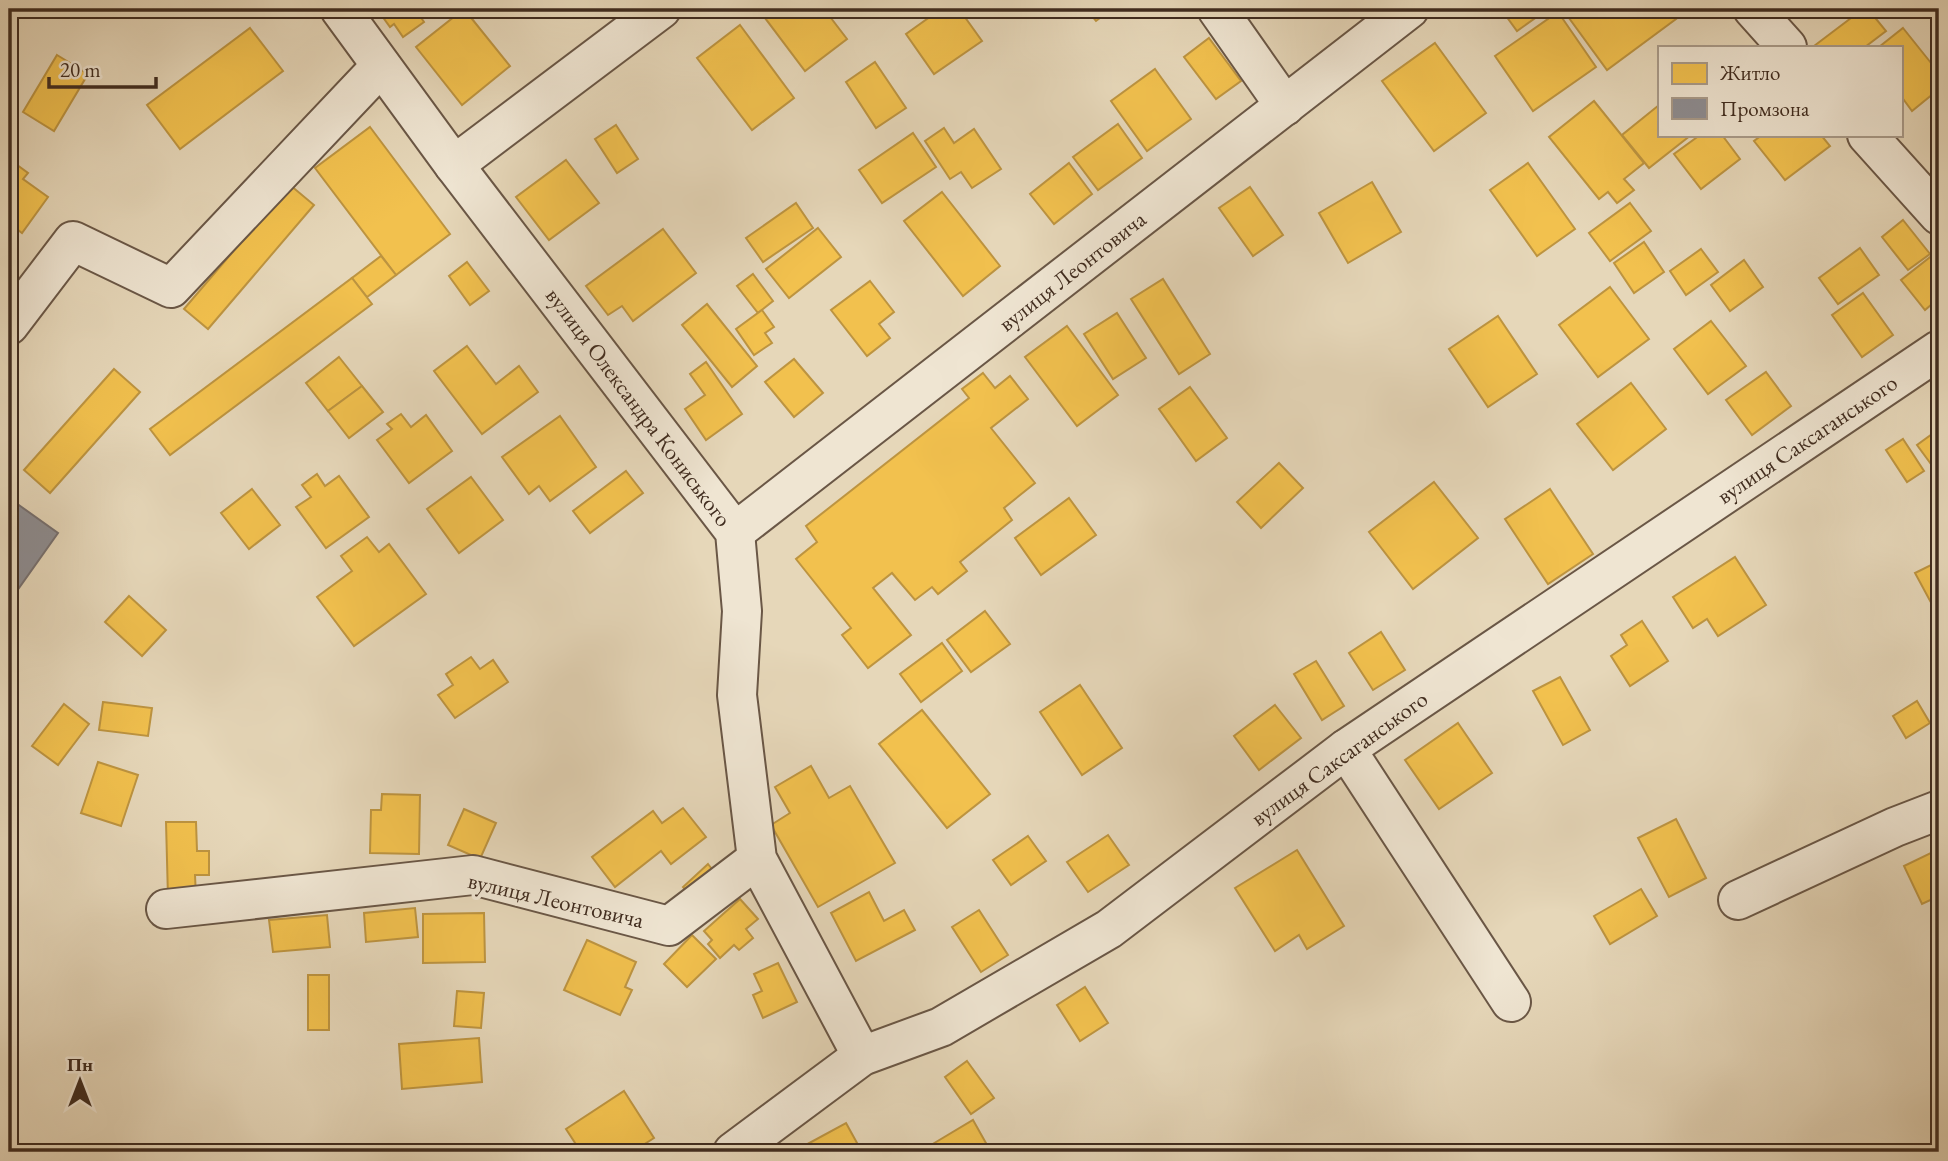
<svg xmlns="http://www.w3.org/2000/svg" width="1948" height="1161" font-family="'EB Garamond',serif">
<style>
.homes{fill:#f2c14e;stroke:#bd9440;stroke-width:2}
.industry{fill:#8d8d92;stroke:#767070;stroke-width:2}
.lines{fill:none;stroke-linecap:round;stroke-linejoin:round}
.minor-casing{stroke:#6a5746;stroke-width:42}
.minor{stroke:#efe5d2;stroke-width:38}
.labels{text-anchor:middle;stroke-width:7;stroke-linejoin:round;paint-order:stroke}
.street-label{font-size:23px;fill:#402c1f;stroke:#efe5d2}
</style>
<rect width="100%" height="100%" fill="#e6d7b9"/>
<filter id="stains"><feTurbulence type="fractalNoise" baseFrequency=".00286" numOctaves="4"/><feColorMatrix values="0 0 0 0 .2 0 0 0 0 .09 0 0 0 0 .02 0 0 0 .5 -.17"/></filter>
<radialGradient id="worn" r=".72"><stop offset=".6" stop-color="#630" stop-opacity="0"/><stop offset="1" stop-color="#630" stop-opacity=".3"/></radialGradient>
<g class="homes">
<polygon points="377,9 415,9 424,22 403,37 394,24 390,27"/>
<polygon points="464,9 510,66 462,105 416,47"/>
<polygon points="760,9 824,9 847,39 805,71 759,10"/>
<polygon points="941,9 959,9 982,41 934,74 906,34"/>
<polygon points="1086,9 1112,9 1096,21"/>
<polygon points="1501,9 1548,9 1517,31"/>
<polygon points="1582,9 1669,9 1676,19 1607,70 1569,18"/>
<polygon points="1863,9 1868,9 1886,31 1865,47 1814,46"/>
<polygon points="1558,12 1596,67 1533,111 1495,56"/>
<polygon points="740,25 794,98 752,130 697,58"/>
<polygon points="250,28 283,71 180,149 147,105"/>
<polygon points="1903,28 1939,73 1939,89 1912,111 1901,96 1901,47 1879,47"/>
<polygon points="1209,38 1241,81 1216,99 1184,57"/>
<polygon points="1435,43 1486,113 1434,151 1382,81"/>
<polygon points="57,55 88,74 54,131 23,112"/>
<polygon points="875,62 906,108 876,128 846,82"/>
<polygon points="1155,69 1191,119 1147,151 1111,101"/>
<polygon points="1594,101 1644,163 1624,179 1634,190 1617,203 1608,192 1599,199 1549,137"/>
<polygon points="1659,105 1659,135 1691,135 1649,168 1622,135"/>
<polygon points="1118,124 1142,158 1098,190 1073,157"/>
<polygon points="616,125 638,159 617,173 595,139"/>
<polygon points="370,127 450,234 396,275 315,168"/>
<polygon points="944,128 954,143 974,129 1001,169 972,188 961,172 950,179 925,141"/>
<polygon points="913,133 936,167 882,203 859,170"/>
<polygon points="1700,135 1722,135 1740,159 1701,189 1674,154"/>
<polygon points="1762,135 1821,135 1830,146 1785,180 1754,141"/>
<polygon points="9,159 28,173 23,179 48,197 22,233 9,223"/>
<polygon points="566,160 599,203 549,240 516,197"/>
<polygon points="1069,163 1092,194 1054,224 1030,194"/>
<polygon points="1528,163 1575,229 1537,256 1490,190"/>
<polygon points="1372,182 1401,232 1348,263 1319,213"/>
<polygon points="290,185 314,205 208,329 184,309"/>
<polygon points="1250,187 1283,235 1253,256 1219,208"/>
<polygon points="942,192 1000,266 963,296 904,221"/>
<polygon points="796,203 813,228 763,262 746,238"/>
<polygon points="1630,203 1651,231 1610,261 1589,233"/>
<polygon points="1903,220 1930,254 1908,270 1882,237"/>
<polygon points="818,228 841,257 789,298 766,269"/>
<polygon points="663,229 696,273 633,321 622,306 608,315 586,286"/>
<polygon points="1644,242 1664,272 1634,293 1614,263"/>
<polygon points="1860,248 1879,275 1838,304 1819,278"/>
<polygon points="1701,249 1718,272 1686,295 1670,271"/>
<polygon points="1934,254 1939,261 1939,298 1925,310 1901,280"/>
<polygon points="381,256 396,275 367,297 352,278"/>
<polygon points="1744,260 1763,287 1730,311 1711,285"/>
<polygon points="467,262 489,291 470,305 449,276"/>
<polygon points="753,274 773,301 758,313 737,286"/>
<polygon points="352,278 372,304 170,455 150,429"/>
<polygon points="1163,279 1210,354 1179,374 1131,299"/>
<polygon points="870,281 894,312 879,324 890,338 867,356 831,310"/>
<polygon points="1610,287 1649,339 1598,377 1559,325"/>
<polygon points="1863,293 1893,335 1862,357 1832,315"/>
<polygon points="707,304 757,366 732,387 682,325"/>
<polygon points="762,310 774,327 765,333 772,343 754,355 736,329"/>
<polygon points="1117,313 1146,358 1113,379 1084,334"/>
<polygon points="1498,316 1537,374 1488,407 1449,349"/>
<polygon points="1711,321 1746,366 1708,394 1674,349"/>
<polygon points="1067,326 1118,395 1077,426 1025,357"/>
<polygon points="467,346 496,384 519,366 538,392 482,434 434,371"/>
<polygon points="339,357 362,386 328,411 306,383"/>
<polygon points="794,359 823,393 794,417 765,382"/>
<polygon points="706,362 742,414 706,440 685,409 705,395 690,374"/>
<polygon points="114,369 140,392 50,493 24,470"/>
<polygon points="1766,372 1791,406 1752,435 1726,400"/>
<polygon points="983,373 995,388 1010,376 1028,399 991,428 1035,483 1004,508 1012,520 960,562 967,571 938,594 932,587 915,600 892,573 873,588 911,635 868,668 842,635 851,628 796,559 817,542 806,526 969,398 962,389"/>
<polygon points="1631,383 1666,429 1613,470 1577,424"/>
<polygon points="362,386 383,412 349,438 328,411"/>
<polygon points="1190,387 1227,438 1196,461 1159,409"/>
<polygon points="401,414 411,427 426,415 452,451 409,483 377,440 392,429 387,424"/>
<polygon points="560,416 596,467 550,501 539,486 529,494 502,457"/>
<polygon points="1939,429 1939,475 1917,445"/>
<polygon points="1903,439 1924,471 1907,482 1886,450"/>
<polygon points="1279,463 1303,488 1261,528 1237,502"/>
<polygon points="626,471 643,493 590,533 573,511"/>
<polygon points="317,474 325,486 339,476 369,517 326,548 296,507 311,497 302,485"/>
<polygon points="471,477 503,520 459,553 427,509"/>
<polygon points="1434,482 1478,538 1413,589 1369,532"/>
<polygon points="252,489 280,525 249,549 221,513"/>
<polygon points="1550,489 1593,554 1548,584 1505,519"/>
<polygon points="1069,498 1096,535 1041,575 1015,538"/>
<polygon points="367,537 379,552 389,544 426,594 354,646 317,597 352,571 341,556"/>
<polygon points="1735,557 1766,605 1718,636 1707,619 1693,628 1673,597"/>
<polygon points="1939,561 1939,608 1935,610 1915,573"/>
<polygon points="129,596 166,630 142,656 105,622"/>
<polygon points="985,611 1010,644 971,672 947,640"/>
<polygon points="1642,621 1668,661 1630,686 1611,656 1627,645 1621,635"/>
<polygon points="1381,632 1405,670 1373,690 1349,653"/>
<polygon points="942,643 962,671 921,702 900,674"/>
<polygon points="471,657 480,669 493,660 508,682 455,718 438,695 453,685 446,674"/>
<polygon points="1316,661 1344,706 1322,720 1294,674"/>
<polygon points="1560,677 1590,730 1563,745 1533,691"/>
<polygon points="1080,685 1122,748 1082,775 1040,712"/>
<polygon points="1917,701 1930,723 1906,738 1893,716"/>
<polygon points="103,702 152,708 148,736 99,730"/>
<polygon points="64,704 89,724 58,765 32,746"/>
<polygon points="1275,705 1301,738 1259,770 1234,736"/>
<polygon points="922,710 990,794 947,828 879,744"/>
<polygon points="1458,723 1492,773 1439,809 1405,760"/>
<polygon points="98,762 138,775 121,826 81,813"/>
<polygon points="811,766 829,798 850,786 895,863 818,907 771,825 790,813 775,787"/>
<polygon points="382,794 420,795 419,854 370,853 371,810 381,810"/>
<polygon points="683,808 706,837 671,864 661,851 615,887 592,857 653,811 662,823"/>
<polygon points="464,809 496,823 480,859 448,845"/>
<polygon points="1676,819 1706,878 1669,897 1638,838"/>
<polygon points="166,822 196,822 197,851 209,851 209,875 195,875 196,897 168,898"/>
<polygon points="1108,835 1129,865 1088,892 1067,862"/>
<polygon points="1028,836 1046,861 1011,885 993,860"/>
<polygon points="1939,849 1939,896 1922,904 1904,866"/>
<polygon points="1297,850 1344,926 1307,949 1299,935 1275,951 1235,888"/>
<polygon points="708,864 719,878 694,900 683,887"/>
<polygon points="1641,889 1657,916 1610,944 1594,916"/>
<polygon points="869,892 884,921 904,910 915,930 856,961 831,913"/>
<polygon points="740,899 758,919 746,929 753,938 739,950 734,945 720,958 708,944 712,940 704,931"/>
<polygon points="415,908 418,937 366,942 364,913"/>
<polygon points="979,910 1008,955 981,972 952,927"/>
<polygon points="484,913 485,962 423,963 423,914"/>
<polygon points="327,915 330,947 273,952 269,920"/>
<polygon points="692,935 716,959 687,987 664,964"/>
<polygon points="587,940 636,962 625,987 632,990 620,1015 564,990"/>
<polygon points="778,963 797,1002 763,1018 753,995 762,991 754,974"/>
<rect x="308" y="975" width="21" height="55"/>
<polygon points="1085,987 1108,1023 1080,1041 1057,1005"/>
<polygon points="457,991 484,993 481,1028 454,1026"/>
<polygon points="479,1038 482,1082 402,1089 399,1044"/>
<polygon points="967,1061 994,1098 971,1114 945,1077"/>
<polygon points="624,1091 654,1138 632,1152 581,1152 566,1129"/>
<polygon points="973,1120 991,1152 935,1152 931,1145"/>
<polygon points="846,1123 862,1152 805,1152 802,1147"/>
</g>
<polygon class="industry" points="9,498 58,533 9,602"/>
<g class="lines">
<g class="minor-casing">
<g id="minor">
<polyline points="340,9 454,165 735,532 742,611 737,695 757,859 862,1056"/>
<polyline points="1217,9 1285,106"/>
<polyline points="1753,9 1787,47"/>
<polyline points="1867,135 1939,215"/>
<polyline points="454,165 661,9"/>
<polyline points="9,325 73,241 171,288 381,66"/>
<polyline points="735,532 1409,9"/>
<polyline points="1346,749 1511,1002"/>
<polyline points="1738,900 1895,827 1939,810"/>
<polyline points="166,909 473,875 669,926 757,859"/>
<polyline points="733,1152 862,1056 941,1027 1109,929 1346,749 1939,350"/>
</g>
</g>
<use href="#minor" class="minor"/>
</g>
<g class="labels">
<g class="street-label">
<text transform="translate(1072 271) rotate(-38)" y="8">вулиця Леонтовича</text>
<text transform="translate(639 407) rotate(53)" y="8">вулиця Олександра Кониського</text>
<text transform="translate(1807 439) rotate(-34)" y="8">вулиця Саксаганського</text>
<text transform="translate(1339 758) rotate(-36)" y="8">вулиця Саксаганського</text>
<text transform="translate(556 900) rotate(13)" y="8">вулиця Леонтовича</text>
</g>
</g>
<rect width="1948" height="1161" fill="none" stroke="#e6d7b9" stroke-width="35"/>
<rect x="10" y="10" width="1927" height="1140" fill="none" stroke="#402c1f" stroke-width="3.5"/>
<rect x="18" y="18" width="1913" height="1126" fill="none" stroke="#402c1f" stroke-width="2"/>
<rect x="1658" y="46" width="245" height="91" fill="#efe5d2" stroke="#a99b8a" stroke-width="2"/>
<rect x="1672" y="63" width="35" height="21" fill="#f2c14e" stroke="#a99b8a" stroke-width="2"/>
<text x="1720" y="80" font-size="21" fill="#402c1f">Житло</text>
<rect x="1672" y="98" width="35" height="21" fill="#8d8d92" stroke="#a99b8a" stroke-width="2"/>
<text x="1720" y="116" font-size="21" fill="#402c1f">Промзона</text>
<g transform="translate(80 1081)" stroke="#efe5d2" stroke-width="5" paint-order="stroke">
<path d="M0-5L12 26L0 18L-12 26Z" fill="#402c1f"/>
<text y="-10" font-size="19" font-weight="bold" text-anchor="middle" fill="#402c1f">Пн</text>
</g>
<path d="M49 77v10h107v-10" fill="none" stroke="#402c1f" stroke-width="3.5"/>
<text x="60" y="77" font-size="21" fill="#402c1f" stroke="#efe5d2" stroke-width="5" paint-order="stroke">20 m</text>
<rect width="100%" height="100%" filter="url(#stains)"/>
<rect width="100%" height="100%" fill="url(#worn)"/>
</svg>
